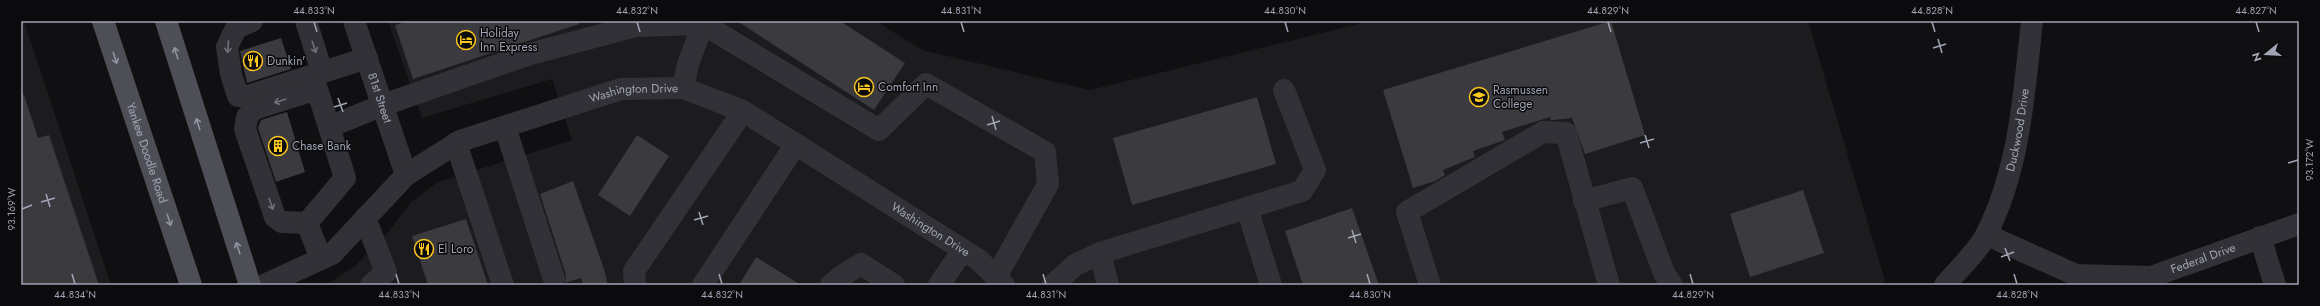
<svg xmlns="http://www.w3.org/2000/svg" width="2320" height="306" font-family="Jost,sans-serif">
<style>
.built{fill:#1c1c1f}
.building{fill:#3a3a3f}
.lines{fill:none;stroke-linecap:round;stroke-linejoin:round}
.minor{stroke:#313137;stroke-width:22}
.major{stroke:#4d4e56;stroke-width:22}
.oneway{stroke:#6e707b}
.oneway2{stroke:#8f93a0}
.ticks{fill:none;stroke:#a0a4b3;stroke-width:1.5}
.labels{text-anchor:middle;stroke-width:3;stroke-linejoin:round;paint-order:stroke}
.poi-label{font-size:12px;fill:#a0a4b3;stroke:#0b0b0d;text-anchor:start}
.street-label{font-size:12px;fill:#a0a4b3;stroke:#0b0b0d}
.neatline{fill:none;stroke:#a0a4b3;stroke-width:1.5}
.ticks-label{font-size:10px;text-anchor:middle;fill:#a0a4b3}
</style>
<rect width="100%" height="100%" fill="#101012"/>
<g class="built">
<polygon points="21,21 24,21 111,285 21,285"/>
<polygon points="388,21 876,21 922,50 1090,90 1370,21 1808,21 1885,281 1881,285 326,285 355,266 389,231 411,202 438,182 572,140 552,79 422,118"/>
</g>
<g class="building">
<polygon points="409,21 579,21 579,24 413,79 395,25"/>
<polygon points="737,21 840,21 905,63 874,110"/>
<polygon points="1611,21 1645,135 1585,154 1572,118 1554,120 1551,120 1550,117 1502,132 1505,140 1473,151 1475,157 1443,170 1445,175 1435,181 1413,188 1383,90"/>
<polygon points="281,38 291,69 247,83 240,51"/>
<polygon points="21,95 24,95 38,138 49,135 99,285 21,285"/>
<polygon points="1257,97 1276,164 1132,205 1113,138"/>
<polygon points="287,112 305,172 276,182 258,128 261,120"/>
<polygon points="637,135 669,156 630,216 598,195"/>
<polygon points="573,181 604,269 608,285 583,285 581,278 565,283 566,275 540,194"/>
<polygon points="1803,190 1824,253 1750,277 1730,214"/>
<polygon points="1352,208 1379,285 1303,285 1285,231"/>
<polygon points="466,219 488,285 428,285 412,236"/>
<polygon points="756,257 801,285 739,285"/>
</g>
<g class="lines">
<g class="minor">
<polyline points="252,21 236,28 227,47 231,74 238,96 248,96 367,58"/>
<polyline points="306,21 322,72"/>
<path id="s1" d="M 354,21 L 406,175"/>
<polyline points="702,21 703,24 879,130 926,84 1045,152 1048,184 996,277"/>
<polyline points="505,127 554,279"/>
<polyline points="456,143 503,285"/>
<polyline points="1584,201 1632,188 1664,273 1672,285"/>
<polyline points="1247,208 1271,285"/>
<polyline points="365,218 386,272 371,285"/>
<polyline points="307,223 282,222 275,217 245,129 247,117 254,109 317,89 329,127"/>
<path id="s2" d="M 1987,235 L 2076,275 L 2151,277 L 2299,224"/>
<polyline points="2260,237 2275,285"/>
<polyline points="1100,253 1108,285"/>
<polyline points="321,259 307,223 345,178 329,127 383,105 530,54 635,26 703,24 688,64 683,88"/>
<path id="s3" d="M 264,285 L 332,254 L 406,175 L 460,141 L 621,89 L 683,88 L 743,111 L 979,260 L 1004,285"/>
<polyline points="635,285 634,271 743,111"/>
<polyline points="703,285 796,144"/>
<polyline points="831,285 840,277 861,264 894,285"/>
<polyline points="939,285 963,250"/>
<polyline points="1053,285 1075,265 1100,253 1302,191 1315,170 1284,90"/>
<polyline points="1430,285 1407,212 1543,132 1566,133 1609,285"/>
<path id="s4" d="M 1945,285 C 1957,271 1980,249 1987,233 C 2020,167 2024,93 2032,21"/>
</g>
<g class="major">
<path id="s5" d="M 103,21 L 191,285"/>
<polyline points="166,21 250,285"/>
</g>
</g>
<defs><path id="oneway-shaft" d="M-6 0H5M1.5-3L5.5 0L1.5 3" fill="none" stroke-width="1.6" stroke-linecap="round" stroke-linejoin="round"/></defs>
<g class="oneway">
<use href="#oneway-shaft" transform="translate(228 47) rotate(94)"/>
<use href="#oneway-shaft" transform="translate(314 47) rotate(72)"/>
<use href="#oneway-shaft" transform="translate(280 101) rotate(163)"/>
<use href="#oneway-shaft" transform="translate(271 204) rotate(71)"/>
</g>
<g class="oneway2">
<use href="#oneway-shaft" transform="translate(176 53) rotate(-108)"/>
<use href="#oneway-shaft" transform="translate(115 58) rotate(72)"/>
<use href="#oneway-shaft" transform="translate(198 124) rotate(-108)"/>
<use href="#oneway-shaft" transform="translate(169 220) rotate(72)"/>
<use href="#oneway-shaft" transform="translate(238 248) rotate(-108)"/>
</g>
<path class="ticks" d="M 314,22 L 317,32M 637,22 L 640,32M 961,22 L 964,32M 1285,22 L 1288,32M 1608,22 L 1611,32M 1932,22 L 1935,32M 2256,22 L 2259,32M 1938,39 L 1942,53M 1933,48 L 1946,44M 338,98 L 343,112M 334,107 L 347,103M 992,116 L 996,130M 987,125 L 1000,121M 1645,135 L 1649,148M 1640,143 L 1654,139M 2288,163 L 2298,160M 46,194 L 50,207M 41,202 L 55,198M 22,209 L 32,205M 699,212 L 703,225M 694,220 L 708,216M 1352,230 L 1356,243M 1348,238 L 1361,234M 2005,248 L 2010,261M 2001,257 L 2014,252M 72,274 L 75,284M 396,274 L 399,284M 719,274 L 722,284M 1043,274 L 1046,284M 1367,274 L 1370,284M 1690,274 L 1693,284M 2014,274 L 2017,284"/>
<defs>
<g id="hotel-ring" transform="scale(1)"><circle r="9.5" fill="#0b0b0d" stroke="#fdc81d" stroke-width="1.5"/><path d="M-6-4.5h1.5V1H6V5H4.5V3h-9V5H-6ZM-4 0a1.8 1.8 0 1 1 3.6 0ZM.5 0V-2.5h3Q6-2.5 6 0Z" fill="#fdc81d"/></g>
<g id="restaurant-ring" transform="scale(1)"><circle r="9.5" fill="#0b0b0d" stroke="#fdc81d" stroke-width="1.5"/><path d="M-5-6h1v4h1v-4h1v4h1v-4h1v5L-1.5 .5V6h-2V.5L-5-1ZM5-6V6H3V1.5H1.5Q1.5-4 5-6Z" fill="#fdc81d"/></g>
<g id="university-ring" transform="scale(1)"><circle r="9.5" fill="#0b0b0d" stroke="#fdc81d" stroke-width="1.5"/><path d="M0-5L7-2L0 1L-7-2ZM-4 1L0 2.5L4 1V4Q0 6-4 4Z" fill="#fdc81d"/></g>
<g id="building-ring" transform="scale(1)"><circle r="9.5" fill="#0b0b0d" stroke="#fdc81d" stroke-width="1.5"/><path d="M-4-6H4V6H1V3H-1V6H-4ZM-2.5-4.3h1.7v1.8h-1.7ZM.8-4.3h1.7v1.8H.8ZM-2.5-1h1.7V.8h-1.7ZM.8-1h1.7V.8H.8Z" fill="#fdc81d"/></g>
</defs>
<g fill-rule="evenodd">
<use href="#hotel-ring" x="466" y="40"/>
<use href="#restaurant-ring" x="253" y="61"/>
<use href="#hotel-ring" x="864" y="87"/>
<use href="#university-ring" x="1479" y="97"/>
<use href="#building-ring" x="278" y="146"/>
<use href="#restaurant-ring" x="424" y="249"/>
</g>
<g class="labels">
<g class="poi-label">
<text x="480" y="37">Holiday<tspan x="480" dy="14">Inn Express</tspan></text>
<text x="267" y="65">Dunkin'</text>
<text x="878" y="91">Comfort Inn</text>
<text x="1493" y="94">Rasmussen<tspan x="1493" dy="14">College</tspan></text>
<text x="292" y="150">Chase Bank</text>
<text x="438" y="253">El Loro</text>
</g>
<g class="street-label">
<text dy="4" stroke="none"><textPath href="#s3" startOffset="428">Washington Drive</textPath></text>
<text dy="4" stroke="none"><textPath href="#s1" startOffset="81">81st Street</textPath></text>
<text dy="4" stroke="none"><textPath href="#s4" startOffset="175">Duckwood Drive</textPath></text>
<text dy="4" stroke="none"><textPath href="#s5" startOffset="139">Yankee Doodle Road</textPath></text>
<text dy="4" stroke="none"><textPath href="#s3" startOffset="764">Washington Drive</textPath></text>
<text dy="4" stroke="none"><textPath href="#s2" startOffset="228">Federal Drive</textPath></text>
</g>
</g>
<rect width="2320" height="306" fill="none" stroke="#0b0b0d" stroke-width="44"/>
<g transform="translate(2266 54) rotate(252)" stroke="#0b0b0d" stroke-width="3" paint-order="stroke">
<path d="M0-3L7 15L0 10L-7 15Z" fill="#a0a4b3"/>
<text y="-6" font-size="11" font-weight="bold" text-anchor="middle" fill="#a0a4b3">N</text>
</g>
<rect x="22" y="22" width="2276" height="262" class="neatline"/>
<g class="ticks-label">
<text x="314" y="14">44.833°N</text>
<text x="637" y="14">44.832°N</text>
<text x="961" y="14">44.831°N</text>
<text x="1285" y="14">44.830°N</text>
<text x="1608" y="14">44.829°N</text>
<text x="1932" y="14">44.828°N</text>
<text x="2256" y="14">44.827°N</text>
<text transform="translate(2309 160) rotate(-90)" y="4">93.172°W</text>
<text transform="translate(11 209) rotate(-90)" y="4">93.169°W</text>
<text x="75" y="298">44.834°N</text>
<text x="399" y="298">44.833°N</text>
<text x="722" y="298">44.832°N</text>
<text x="1046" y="298">44.831°N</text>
<text x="1370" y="298">44.830°N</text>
<text x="1693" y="298">44.829°N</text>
<text x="2017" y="298">44.828°N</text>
</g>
</svg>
